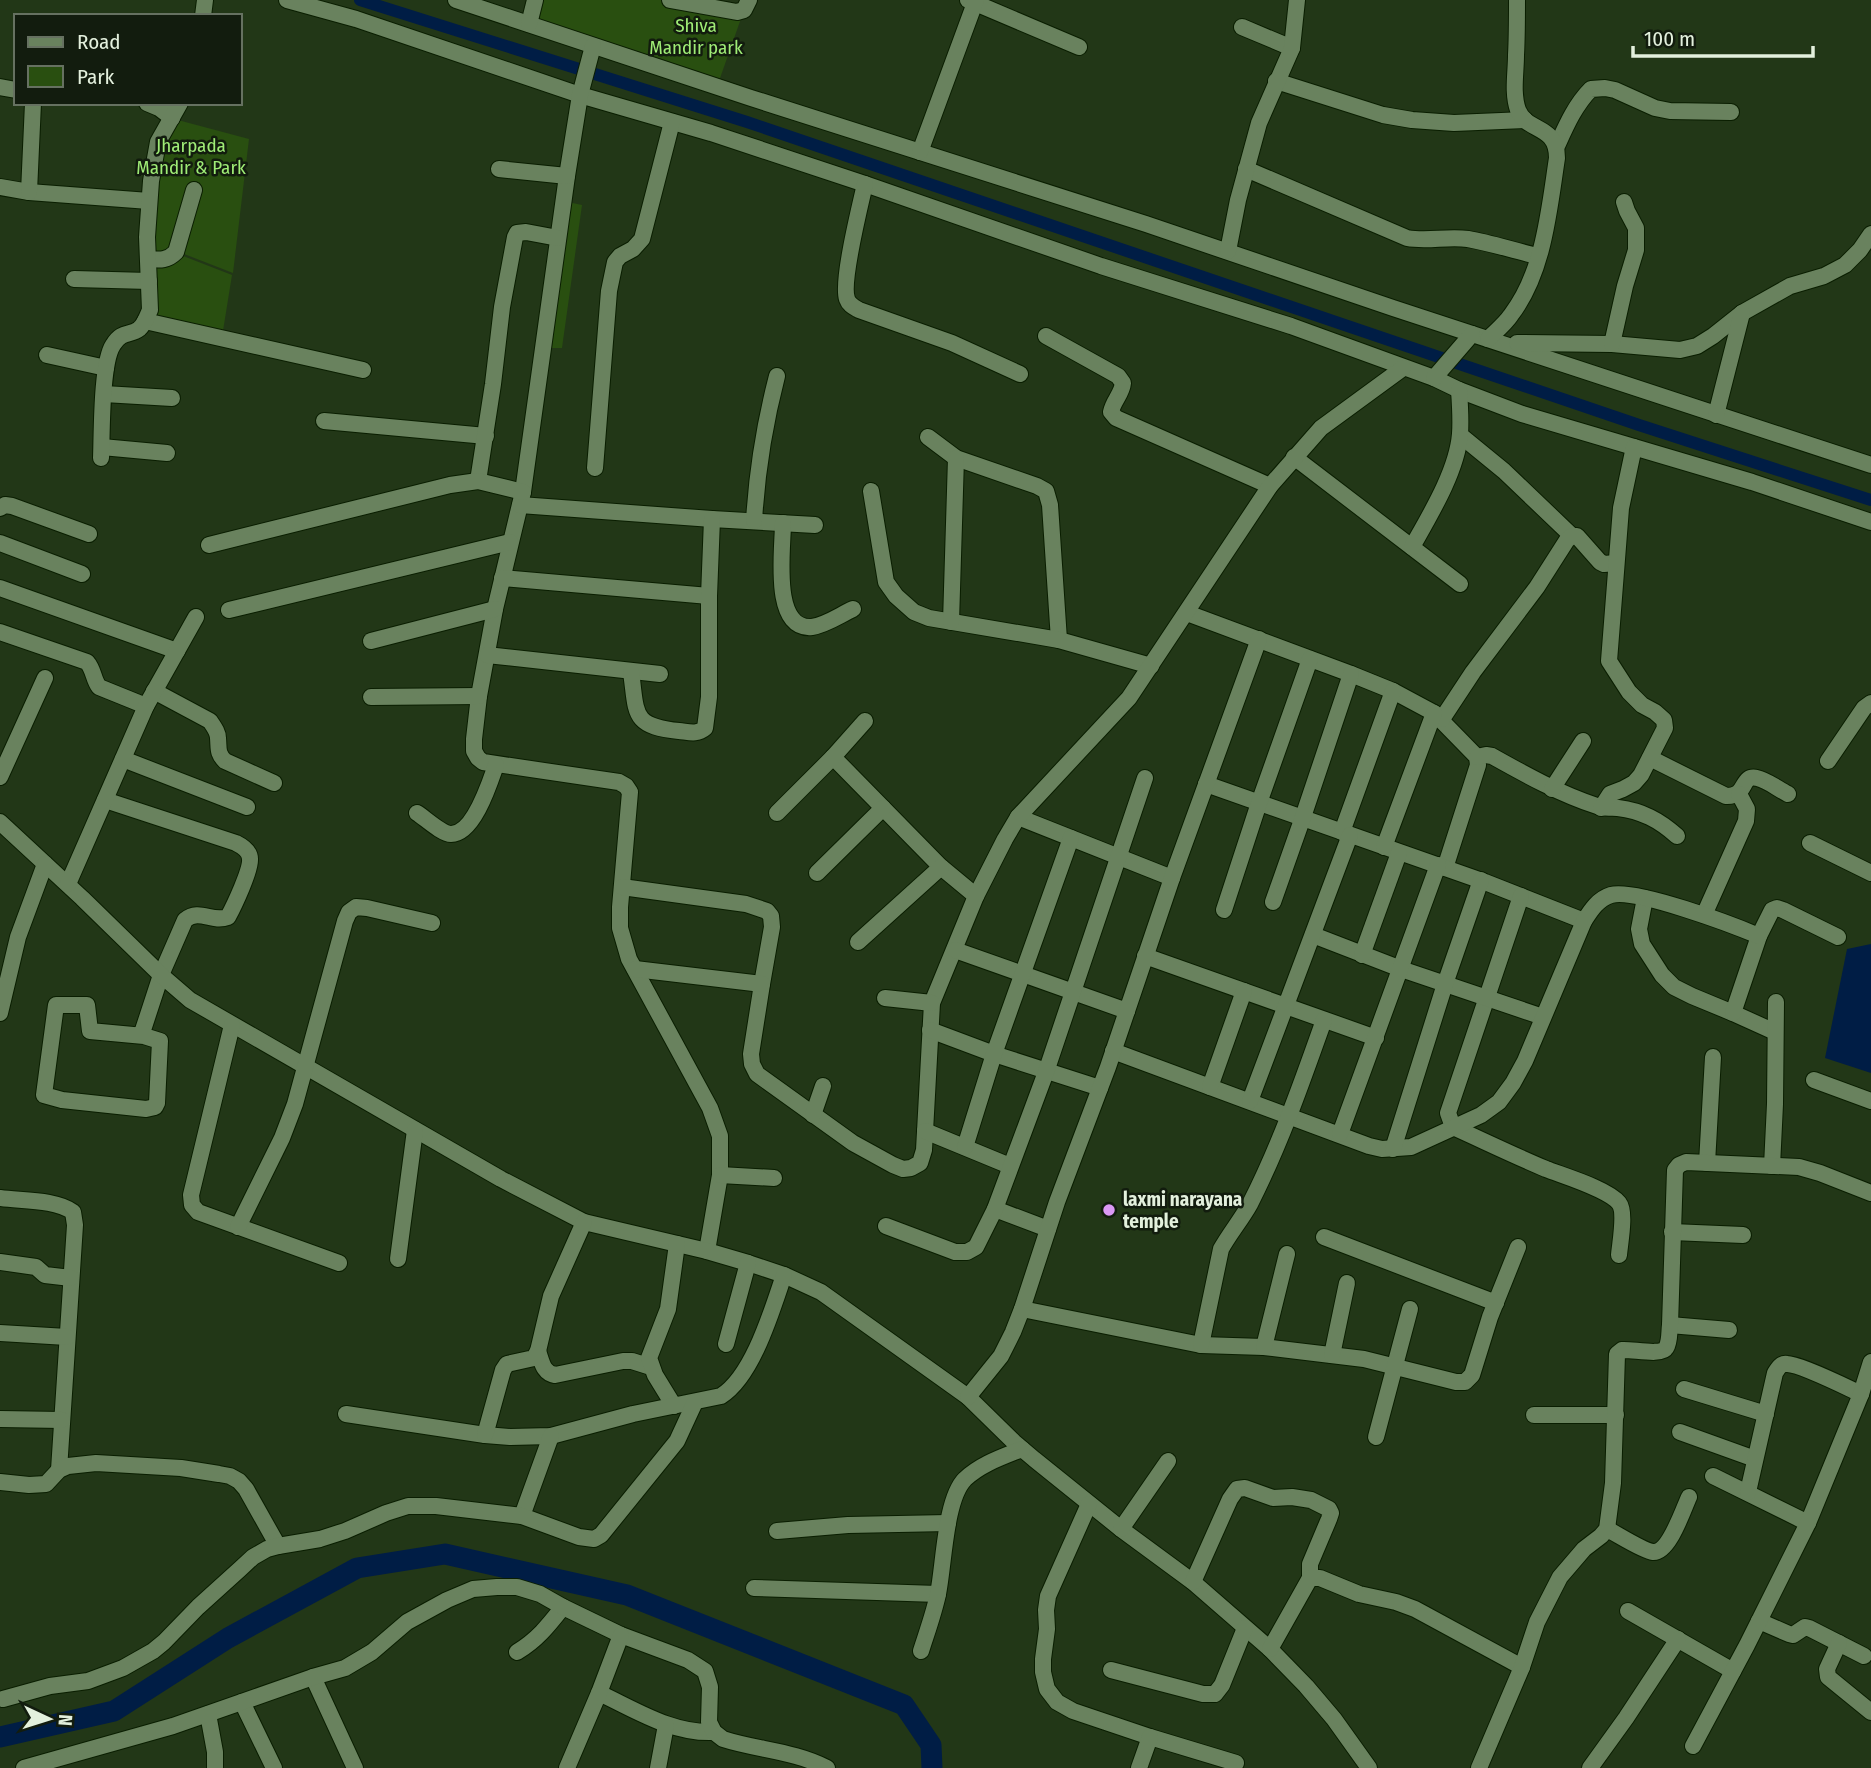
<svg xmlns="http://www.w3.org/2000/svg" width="1871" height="1768" font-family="'Fira Sans Condensed',sans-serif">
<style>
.green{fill:#294f10}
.water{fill:#001d45}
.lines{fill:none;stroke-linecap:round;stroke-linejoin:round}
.canal{stroke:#001d45;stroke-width:12}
.river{stroke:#001d45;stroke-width:21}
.minor-casing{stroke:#0a1e01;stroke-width:18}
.minor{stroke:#69825e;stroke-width:16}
.poi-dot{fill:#db99f5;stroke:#121c0e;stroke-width:2.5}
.labels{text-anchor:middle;stroke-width:5;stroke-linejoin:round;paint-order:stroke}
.park-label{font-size:19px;fill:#9fec76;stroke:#121c0e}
.poi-label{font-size:19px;font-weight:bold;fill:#e3f0dd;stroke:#121c0e;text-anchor:start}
</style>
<rect width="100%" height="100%" fill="#223717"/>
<g class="green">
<polygon points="536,0 700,0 744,10 719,81 532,20"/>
<polygon points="174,119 249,139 233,273 179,252 175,251 150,257 160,143"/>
<polygon points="568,202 582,205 562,348 546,348"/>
<polygon points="178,254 232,275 222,337 147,320 149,260"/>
</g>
<polygon class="water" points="1871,944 1871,1073 1825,1058 1847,949"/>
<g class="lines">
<polyline class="canal" points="360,0 747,122 1639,425 1871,500"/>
<polyline class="river" points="0,1737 114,1711 228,1638 357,1568 445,1554 627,1595 904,1705 931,1745 932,1768"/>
<g class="minor-casing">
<g id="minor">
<polyline points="287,0 356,19 580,95 711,133 865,184 1101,266 1291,326 1434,378 1459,390 1522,414 1752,482 1871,522"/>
<polyline points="456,0 751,98 1146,224 1393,308 1871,465"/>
<polyline points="670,0 737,12 744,10 749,0"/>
<polyline points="968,0 1079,47"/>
<polyline points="203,16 205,0"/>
<polyline points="529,24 535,0"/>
<polyline points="1242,27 1292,48"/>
<polyline points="593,46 580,95 567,176 523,492 495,609 479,696 474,739 474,751 478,758 483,762 619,782 626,786 630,792 620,907 620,928 629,959 710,1108 720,1136 720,1175 707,1251"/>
<polyline points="1276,81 1383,115 1412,120 1454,123 1525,120"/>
<polyline points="0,87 16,90"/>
<polyline points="147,103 159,108 172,118"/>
<path d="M 1557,146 C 1566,126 1575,105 1591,89 L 1605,88 L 1615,90 L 1655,108 L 1670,111 L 1731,112"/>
<polyline points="920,152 976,0"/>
<polyline points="499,169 567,176"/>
<path d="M 1246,169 L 1407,238 C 1427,242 1447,236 1468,239 C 1491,243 1515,251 1538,256"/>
<path d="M 865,184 C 860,206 841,282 847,299 C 849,305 854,307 859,310 L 952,343 L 1020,374"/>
<polyline points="0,187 29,192 149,201"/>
<polyline points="29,192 33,103"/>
<polyline points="1228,251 1238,200 1259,123 1292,48 1297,0"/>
<path d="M 148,259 C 160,260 167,261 176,252 L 194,190"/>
<polyline points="74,279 149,281"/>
<polyline points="145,321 363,370"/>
<path d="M 1046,336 L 1118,376 L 1123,383 C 1122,394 1113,401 1111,412 L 1116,418 L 1270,486"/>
<path d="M 1488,339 C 1496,331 1505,324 1511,315 C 1544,272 1549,210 1557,158 C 1557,124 1527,133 1518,110 C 1512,93 1516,73 1516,55 C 1517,37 1517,18 1517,0"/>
<polyline points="1517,343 1612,344 1680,350 1697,346 1713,336 1742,313 1790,286 1824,276 1845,265 1860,250 1871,234"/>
<polyline points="1612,344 1625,286 1636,250 1636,228 1627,211 1624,202"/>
<polyline points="47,355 106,368"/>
<polyline points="1434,378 1472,334"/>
<polyline points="104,394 172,398"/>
<polyline points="1716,415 1742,313"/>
<polyline points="324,421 486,436"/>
<polyline points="1460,435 1504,471 1572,536"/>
<polyline points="928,437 956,458 1037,486 1046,491 1050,505 1059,640"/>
<polyline points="102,447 167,453"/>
<polyline points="1294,457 1460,584"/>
<path d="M 101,458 C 102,434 101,363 113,345 C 122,330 130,336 139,329 C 145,324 147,316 150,310 L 147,237 L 151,181 L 158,142 L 180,103"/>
<polyline points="595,468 609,291 615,262 620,256 633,249 642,239 672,122"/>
<polyline points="478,481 493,384 502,307 515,237 517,233 526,232 558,238"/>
<polyline points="871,491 886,582 896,596 914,612 929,618 1059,640 1151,666"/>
<polyline points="520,505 712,519 815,525"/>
<polyline points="0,508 5,505 12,506 89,534"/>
<path d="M 754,521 C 757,470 764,426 777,376"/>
<path d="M 783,523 C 783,548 771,631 812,627 C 826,625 840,615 853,609"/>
<polyline points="0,543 82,574"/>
<polyline points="209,545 450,485 478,481 523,492"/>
<path d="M 1412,547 C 1430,515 1457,471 1460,434 C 1461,420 1460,404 1459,390"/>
<polyline points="502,578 709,596"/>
<polyline points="0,588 177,651"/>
<polyline points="229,610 510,542"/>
<polyline points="1187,613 1351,674 1393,691 1434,713 1477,757 1478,765 1445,868"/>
<polyline points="951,622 956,458"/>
<path d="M 0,632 L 87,662 C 94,670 93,679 99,687 L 146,706"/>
<polyline points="371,641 495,609"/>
<polyline points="487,655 660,674"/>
<path d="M 631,672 C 637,714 631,726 679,731 C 689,732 697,735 705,728 L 709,697 L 709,596 L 712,519"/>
<path d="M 154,691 L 210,721 C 214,727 218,732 218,738 C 219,749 217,753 225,761 L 274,783"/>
<polyline points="371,697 479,696"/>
<polyline points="1442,719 1473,672 1537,587 1567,540 1572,536 1577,536 1600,562 1604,564 1616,563"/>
<polyline points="833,757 941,867 976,896"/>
<path d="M 1477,757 L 1486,755 L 1492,756 C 1526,775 1560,794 1597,806 C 1604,809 1611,807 1618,808 C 1642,811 1659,820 1677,836"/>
<path d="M 1650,758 L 1726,796 C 1748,797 1740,774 1757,778 C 1767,780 1778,789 1788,794"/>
<polyline points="123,759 247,807"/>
<polyline points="1828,761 1864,708 1871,703"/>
<polyline points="0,777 45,678"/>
<polyline points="1206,784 1485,882 1584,921"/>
<polyline points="1552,789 1583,741"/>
<path d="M 105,800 L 236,843 C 242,846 250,851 250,859 C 251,870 234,906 228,917 C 211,923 200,908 185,920 L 161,975 L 143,1030 L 144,1036 L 160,1041 L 157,1103 L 155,1107 L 146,1109 L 62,1100 L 44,1095 L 56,1005 L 87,1005 L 90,1031 L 144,1036"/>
<polyline points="1601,808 1610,794 1623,789 1634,783 1641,775 1665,728 1664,720 1655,712 1642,705 1629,692 1609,661 1621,508 1634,447"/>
<path d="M 417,813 C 425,818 442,834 451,834 C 474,834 490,782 496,765"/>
<polyline points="777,813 833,757 865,721"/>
<polyline points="1018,817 1172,878"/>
<polyline points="0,822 82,898 161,975 190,1000 501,1179 584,1222 707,1251 748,1263 784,1275 821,1292 968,1397 1014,1442 1034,1459 1121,1529 1193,1582 1270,1649 1306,1686 1334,1719 1369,1768"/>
<polyline points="1342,832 1393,691"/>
<polyline points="1810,843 1871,873"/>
<polyline points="1384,847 1434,713"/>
<polyline points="817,873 883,808"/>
<polyline points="68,884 146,706 196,617"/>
<polyline points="622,887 746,904 767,911 771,916 772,927 762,984 751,1054 752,1064 757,1074 853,1143 893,1165 903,1169 911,1168 920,1163 924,1150 932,1003 976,896 1005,839 1018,817 1129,698 1270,486 1321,428 1403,368"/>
<path d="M 1521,896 L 1448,1113 L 1453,1127 C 1484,1141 1515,1156 1546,1169 C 1564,1176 1608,1189 1619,1203 C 1626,1212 1620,1243 1619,1255"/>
<polyline points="1645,898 1639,929 1642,944 1662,975 1674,987 1692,996 1733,1013 1775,1032"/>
<polyline points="1273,902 1303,817 1351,674"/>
<polyline points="1224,910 1259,803 1310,659"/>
<polyline points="1704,915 1746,821 1747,809 1739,794"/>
<polyline points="1313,935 1401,969 1543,1017"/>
<polyline points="858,942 941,867"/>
<polyline points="955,950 1127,1011"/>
<polyline points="1362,955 1399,853"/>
<polyline points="1145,956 1376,1038"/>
<polyline points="635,969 762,984"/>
<polyline points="885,998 932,1003"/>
<polyline points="0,1013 18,937 45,864"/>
<polyline points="1733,1013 1759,936 1772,910 1777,908 1783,910 1838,937"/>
<polyline points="232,1025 191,1195 192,1205 198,1212 339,1263"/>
<polyline points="930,1030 994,1054 1100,1088"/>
<path d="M 1113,1051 L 1369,1146 L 1382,1149 L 1411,1147 L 1481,1115 L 1499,1102 L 1513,1083 L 1525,1061 L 1584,921 C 1591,910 1598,899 1611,895 C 1635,888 1733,925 1759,936"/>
<polyline points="1814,1080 1871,1101"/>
<polyline points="1210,1087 1244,991"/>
<polyline points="1250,1101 1350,835"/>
<polyline points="813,1115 823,1086"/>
<polyline points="925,1131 1010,1166"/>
<polyline points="1340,1134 1438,865"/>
<polyline points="965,1147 994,1054 1071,838"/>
<polyline points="1393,1149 1445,984 1481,880"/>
<polyline points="1707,1163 1713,1057"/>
<polyline points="1772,1166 1775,1104 1776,1002"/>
<polyline points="720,1175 774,1178"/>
<path d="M 0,1198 C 21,1201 56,1199 73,1212 L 75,1225 L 59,1470"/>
<polyline points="995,1209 1048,1229"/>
<polyline points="886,1226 955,1252 967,1252 976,1247 995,1209 1046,1072 1145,778"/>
<polyline points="238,1227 282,1138 295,1104 345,921 349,912 356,907 367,908 432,923"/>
<polyline points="1672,1232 1743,1235"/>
<polyline points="1324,1237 1496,1303"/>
<polyline points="398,1259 415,1130"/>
<polyline points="0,1262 36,1267 45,1275 71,1278"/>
<polyline points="1022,1309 1201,1345 1264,1347 1364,1359 1456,1382 1465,1382 1472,1375 1490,1317 1518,1247"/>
<polyline points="1670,1325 1729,1330"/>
<polyline points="0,1333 67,1337"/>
<polyline points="726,1344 748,1263"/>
<path d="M 1201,1345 L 1221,1249 C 1230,1233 1241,1220 1250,1204 C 1280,1145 1302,1082 1324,1020"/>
<polyline points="1264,1347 1287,1254"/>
<path d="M 538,1351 C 542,1362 543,1373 555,1375 L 623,1361 L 632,1361 L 651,1367"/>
<polyline points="1332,1355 1347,1283"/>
<polyline points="1684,1389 1766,1414"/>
<polyline points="968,1397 1001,1356 1013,1332 1022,1309 1057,1202 1108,1067 1172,878 1259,639"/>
<polyline points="674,1406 655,1375 649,1358 668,1309 677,1244"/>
<path d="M 346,1414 L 485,1435 L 510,1437 L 551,1436 L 633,1414 L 721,1396 C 753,1376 772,1310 784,1275"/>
<polyline points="1534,1415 1616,1415"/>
<polyline points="0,1419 62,1420"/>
<polyline points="1680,1432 1755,1459"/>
<polyline points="485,1435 503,1370 507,1364 534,1358 538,1351 551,1296 584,1222"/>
<polyline points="1376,1437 1410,1309"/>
<polyline points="1713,1476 1808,1523"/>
<polyline points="0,1482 29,1485 46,1484 59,1470 68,1466 96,1463 181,1468 219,1474 230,1476 239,1481 246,1489 278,1546"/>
<path d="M 1748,1492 L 1775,1373 C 1778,1368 1781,1363 1787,1364 C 1800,1364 1846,1387 1861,1394"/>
<polyline points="1089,1504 1048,1596 1046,1610 1047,1629 1043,1659 1043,1672 1047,1689 1057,1702 1073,1711 1150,1737 1236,1763"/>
<polyline points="522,1516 551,1436"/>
<polyline points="1121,1529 1168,1461"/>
<path d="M 1607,1529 C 1617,1534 1643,1551 1653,1552 C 1669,1553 1683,1510 1689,1497"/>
<polyline points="777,1531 848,1525 948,1523"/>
<polyline points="1193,1582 1230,1499 1237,1489 1245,1488 1273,1498 1292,1497 1311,1500 1329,1509 1331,1513 1329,1519 1310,1564 1310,1578"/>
<polyline points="754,1588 938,1594"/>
<polyline points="1628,1611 1733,1671"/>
<polyline points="1759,1621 1789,1634 1793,1635 1805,1627 1809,1628 1864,1656"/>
<polyline points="1839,1643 1827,1669 1828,1677 1871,1712"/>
<polyline points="1270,1649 1310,1578 1320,1578 1359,1594 1396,1602 1415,1609 1522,1667"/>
<path d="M 921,1651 C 927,1632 934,1613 938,1594 C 944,1565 945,1499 965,1479 C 981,1464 1002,1457 1022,1449"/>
<path d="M 517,1652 C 537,1640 548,1626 563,1607"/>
<polyline points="1111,1670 1203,1694 1215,1694 1222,1685 1245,1628"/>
<polyline points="313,1677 355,1768"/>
<path d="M 599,1693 C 636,1710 672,1734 714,1732"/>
<polyline points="3,1699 50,1686 88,1681 123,1668 153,1651 164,1642 198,1607 240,1569 253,1557 267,1549 278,1546 320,1539 345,1531 386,1513 408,1506 436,1506 522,1516 579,1537 594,1539 601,1535 677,1441 695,1402"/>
<polyline points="242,1702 274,1768"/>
<polyline points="208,1714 215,1752 215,1768"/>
<polyline points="1693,1746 1747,1645 1808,1523 1861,1394 1871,1362"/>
<path d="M 24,1768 L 173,1726 L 313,1677 L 345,1668 L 372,1652 L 407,1622 L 447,1600 L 473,1589 L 497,1587 L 517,1587 L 540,1594 L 563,1607 L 621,1635 L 688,1660 L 705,1671 L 710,1687 L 709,1722 L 714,1732 L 723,1739 C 757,1750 795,1751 827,1768"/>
<polyline points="567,1768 599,1693 621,1635"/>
<polyline points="658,1768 666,1725"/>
<polyline points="1139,1768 1150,1737"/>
<path d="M 1479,1768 L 1522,1667 L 1537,1622 L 1560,1577 L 1584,1549 L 1601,1536 L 1607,1529 L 1613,1483 L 1617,1354 L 1622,1350 C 1632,1349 1662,1356 1666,1348 C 1670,1342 1669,1332 1670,1325 L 1675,1170 L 1679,1165 L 1686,1162 L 1799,1167 L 1820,1173 L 1871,1193"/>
<polyline points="1590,1768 1626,1718 1678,1639"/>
</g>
</g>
<use href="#minor" class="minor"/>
</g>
<circle class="poi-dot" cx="1109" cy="1210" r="7"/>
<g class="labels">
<g class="park-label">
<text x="696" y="32">Shiva<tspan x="696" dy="22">Mandir park</tspan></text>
<text x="191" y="152">Jharpada<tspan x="191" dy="22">Mandir &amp; Park</tspan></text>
</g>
<g class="poi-label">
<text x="1123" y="1206">laxmi narayana<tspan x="1123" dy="22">temple</tspan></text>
</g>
</g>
<rect x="14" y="14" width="228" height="91" fill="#121c0e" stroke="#667161" stroke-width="2"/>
<rect x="28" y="37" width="35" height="10" fill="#69825e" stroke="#667161" stroke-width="2"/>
<text x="77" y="49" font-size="21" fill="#e3f0dd">Road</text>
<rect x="28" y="66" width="35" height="21" fill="#294f10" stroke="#667161" stroke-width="2"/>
<text x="77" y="84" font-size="21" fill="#e3f0dd">Park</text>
<g transform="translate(49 1719) rotate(94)" stroke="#121c0e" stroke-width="5" paint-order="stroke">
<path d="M0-5L12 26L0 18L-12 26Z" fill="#e3f0dd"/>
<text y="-10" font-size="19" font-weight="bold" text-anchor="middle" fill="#e3f0dd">N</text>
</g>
<path d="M1633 46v10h180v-10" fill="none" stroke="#e3f0dd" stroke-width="3.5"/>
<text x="1644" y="46" font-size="21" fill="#e3f0dd" stroke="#121c0e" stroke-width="5" paint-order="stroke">100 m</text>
</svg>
